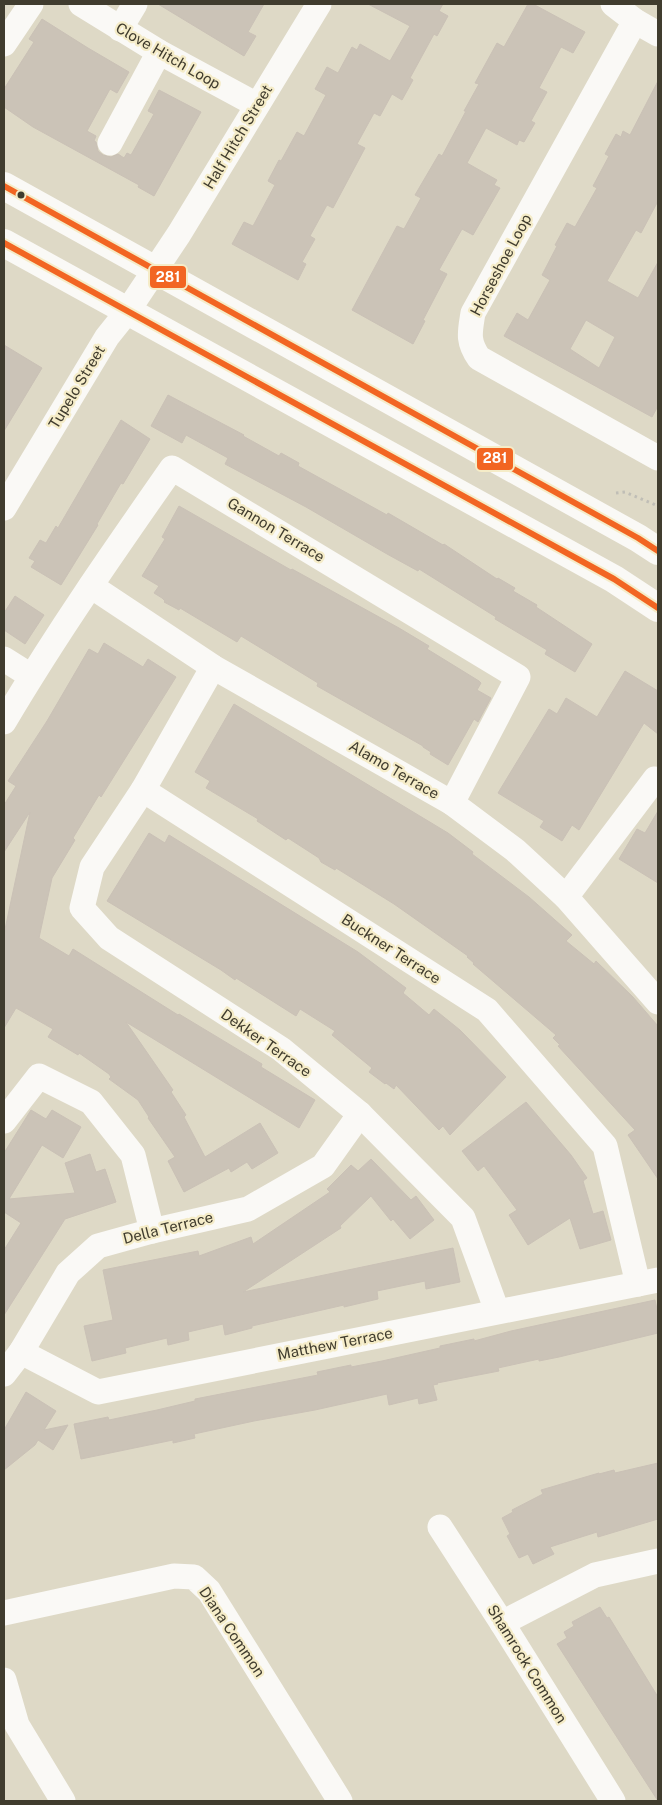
<svg xmlns="http://www.w3.org/2000/svg" width="662" height="1805" font-family="'Public Sans',sans-serif">
<style>
.building{fill:#cbc3b7;stroke:#cac1b6;fill-rule:evenodd}
.lines{fill:none;stroke-linecap:round;stroke-linejoin:round}
.path{stroke:#c0beb6;stroke-width:3;stroke-dasharray:2.5 4;stroke-linecap:butt}
.minor{stroke:#faf9f6;stroke-width:25}
.major{stroke:#faf9f6;stroke-width:28}
.bus-1-casing{stroke:#f5ecc8;stroke-width:10}
.bus-1{stroke:#f26522;stroke-width:6}
.bus-dot{fill:#403c2e;stroke:#f5ecc8;stroke-width:2}
.labels{text-anchor:middle;stroke-width:4.5;stroke-linejoin:round;paint-order:stroke}
.street-label{font-size:15px;fill:#403c2e;stroke:#f5ecc8}
.line-badge{stroke:#f5ecc8;stroke-width:2}
.badge-label{font-size:14px;text-anchor:middle;font-weight:bold;fill:#fff}
</style>
<rect width="100%" height="100%" fill="#ded9c6"/>
<g class="building">
<polygon points="158,4 264,4 248,32 256,36 244,56"/>
<polygon points="368,4 443,4 439,11 448,16 437,36 434,34 410,78 413,80 402,100 392,94 380,116 374,113 357,144 365,148 333,208 327,205 310,236 315,239 302,262 306,264 298,280 232,244 244,222 253,226 275,185 268,181 279,160 281,161 297,132 304,136 326,95 315,89 327,67 338,73 352,47 357,50 360,44 390,61 410,26"/>
<polygon points="528,4 533,4 585,32 573,53 561,47 539,88 547,92 531,121 535,123 524,142 519,140 517,145 486,128 467,163 497,180 494,185 500,188 473,235 462,229 439,270 447,274 423,320 425,321 413,344 352,310 397,226 404,229 421,198 415,195 439,154 442,156 466,111 464,111 479,84 475,83 497,43 504,47"/>
<polygon points="42,19 88,48 129,72 117,93 110,89 87,131 96,136 94,141 96,142 98,151 103,155 111,157 118,154 124,158 127,153 131,155 154,114 148,111 159,90 201,112 154,196 138,187 139,185 33,127 4,107 4,89 34,42 29,39"/>
<path d="M 658,81 L 658,201 L 641,233 L 636,230 L 607,281 L 638,298 L 658,262 L 658,406 L 652,417 L 504,336 L 517,313 L 528,320 L 550,280 L 542,275 L 557,246 L 555,245 L 567,223 L 575,227 L 597,188 L 593,186 L 609,156 L 605,154 L 616,134 L 621,137 L 623,131 L 630,135 ZM 586,320 L 615,337 L 599,368 L 570,349 Z"/>
<polygon points="4,345 42,368 4,431"/>
<polygon points="168,395 244,435 243,436 279,456 281,453 299,463 298,466 387,515 388,513 443,545 444,544 497,579 498,578 515,588 513,591 537,605 536,607 592,644 575,672 545,654 547,650 495,619 496,617 419,569 418,571 387,554 306,507 225,464 228,458 186,435 182,443 151,426"/>
<polygon points="121,420 150,439 123,484 121,483 97,524 98,525 61,585 31,567 35,561 29,558 40,540 46,543 56,526 58,528"/>
<polygon points="179,506 291,570 292,569 399,628 429,646 427,649 479,681 481,683 477,690 491,698 478,722 474,719 448,765 430,754 431,752 423,747 423,746 317,686 318,683 241,636 237,642 180,608 179,610 164,602 165,601 162,598 154,593 159,586 142,576 165,539 162,537"/>
<polygon points="15,596 44,615 25,644 4,630 4,613"/>
<polygon points="104,643 143,667 148,659 176,677 101,797 99,795 73,838 75,840 52,878 39,938 69,956 73,949 178,1015 179,1014 262,1064 261,1067 315,1100 299,1128 126,1022 173,1090 171,1092 186,1115 184,1117 205,1157 260,1123 278,1153 252,1169 247,1162 231,1172 229,1168 184,1192 168,1161 175,1157 148,1118 149,1117 138,1100 109,1079 111,1077 109,1074 79,1053 78,1055 48,1037 53,1029 16,1008 4,1028 4,934 30,812 4,852 4,805 16,786 8,781 47,721 89,649 98,654"/>
<polygon points="625,671 658,691 658,734 644,723 579,830 572,825 562,841 540,827 544,821 498,793 549,709 557,714 566,698 597,717"/>
<polygon points="234,704 448,833 473,852 472,854 529,897 572,935 566,941 594,964 596,961 633,997 658,1026 658,1179 628,1135 635,1130 558,1046 560,1045 553,1038 556,1035 473,964 474,963 467,957 468,956 394,904 336,868 335,870 321,862 319,858 288,838 286,840 257,821 258,819 206,788 210,781 195,772"/>
<polygon points="658,811 658,883 619,859 637,829 645,833"/>
<polygon points="149,833 165,843 169,835 358,952 406,988 403,993 429,1015 434,1009 460,1030 506,1077 450,1135 443,1126 439,1130 396,1085 394,1089 386,1083 385,1084 369,1072 372,1068 332,1035 335,1031 300,1009 296,1016 236,978 235,980 221,970 107,901"/>
<polygon points="526,1102 571,1155 587,1178 583,1181 593,1214 603,1211 611,1240 580,1249 570,1218 528,1245 509,1215 517,1210 484,1166 478,1171 462,1151"/>
<polygon points="31,1110 46,1119 52,1110 81,1127 63,1158 42,1145 9,1199 75,1193 65,1163 90,1154 96,1172 105,1169 116,1202 65,1219 4,1315 4,1250 21,1223 4,1212 4,1153"/>
<polygon points="371,1159 411,1200 416,1196 434,1220 410,1239 393,1219 391,1221 371,1196 340,1226 341,1228 243,1292 453,1248 460,1282 426,1289 425,1281 377,1291 378,1299 344,1307 344,1305 252,1326 252,1328 225,1335 223,1324 188,1332 189,1340 168,1345 167,1338 125,1348 126,1353 92,1361 84,1326 113,1320 103,1270 198,1251 199,1256 251,1237 253,1244 330,1192 327,1189 351,1165 358,1171"/>
<polygon points="655,1300 658,1314 658,1333 559,1357 539,1361 539,1359 498,1368 499,1371 437,1383 438,1384 433,1385 437,1400 419,1404 418,1398 389,1405 387,1394 315,1410 254,1421 194,1434 195,1438 173,1443 173,1440 81,1459 74,1424 108,1417 109,1420 157,1410 195,1401 195,1399 318,1375 317,1372 351,1365 351,1367 382,1361 440,1348 440,1346 474,1339 474,1341 511,1331"/>
<polygon points="26,1392 56,1411 44,1430 68,1425 53,1450 38,1440 35,1445 4,1470 4,1430"/>
<polygon points="658,1463 658,1519 598,1537 597,1532 550,1547 554,1554 533,1564 528,1554 519,1558 507,1536 510,1534 502,1518 513,1512 512,1510 543,1494 541,1490 599,1473 599,1474 614,1470 615,1473"/>
<polygon points="600,1607 607,1618 609,1617 658,1697 658,1801 557,1644 567,1638 564,1632 574,1626 572,1622"/>
</g>
<g class="lines">
<polyline class="path" points="616,493 625,492 658,506"/>
<g class="minor">
<polyline points="81,4 159,52 257,105"/>
<polyline points="613,4 635,21 658,34"/>
<path d="M 635,21 L 473,313 C 470,332 467,341 479,358 L 658,458"/>
<polyline points="120,29 135,4"/>
<polyline points="4,44 31,4"/>
<polyline points="110,143 159,52"/>
<polyline points="4,508 107,337 127,312 179,234 319,4"/>
<polyline points="91,586 213,667 452,803 515,850 566,897 658,1002"/>
<polyline points="4,659 31,676"/>
<polyline points="213,667 143,790 487,1010 605,1146 638,1284"/>
<path d="M 4,722 C 56,634 114,551 172,468 L 518,677 L 452,803"/>
<polyline points="143,790 92,867 82,908 109,938 281,1049 360,1114 463,1218 497,1311"/>
<polyline points="566,897 655,779 658,782"/>
<polyline points="4,1121 39,1076 91,1102 133,1155 152,1231"/>
<polyline points="21,1352 98,1392 658,1280"/>
<polyline points="4,1374 21,1352 68,1273 98,1246 152,1231 248,1209 323,1166 360,1114"/>
<polyline points="440,1527 502,1623 613,1801"/>
<polyline points="4,1613 174,1576 194,1577 209,1591 340,1801"/>
<polyline points="502,1623 595,1575 658,1561"/>
<polyline points="4,1680 17,1725 63,1801"/>
</g>
<g class="major">
<polyline points="4,186 638,538 658,551"/>
<polyline points="4,243 614,579 658,608"/>
</g>
<g class="bus-1-casing">
<g id="bus-1">
<polyline points="4,186 638,538 658,551"/>
<polyline points="4,243 614,579 658,608"/>
</g>
</g>
<use href="#bus-1" class="bus-1"/>
</g>
<circle class="bus-dot" cx="21" cy="195" r="4.5"/>
<g class="labels">
<g class="street-label">
<text transform="translate(168 56) rotate(30)" y="5">Clove Hitch Loop</text>
<text transform="translate(238 137) rotate(-59)" y="5">Half Hitch Street</text>
<text transform="translate(501 265) rotate(-62)" y="5">Horseshoe Loop</text>
<text transform="translate(77 387) rotate(-59)" y="5">Tupelo Street</text>
<text transform="translate(276 530) rotate(31)" y="5">Gannon Terrace</text>
<text transform="translate(394 770) rotate(30)" y="5">Alamo Terrace</text>
<text transform="translate(391 949) rotate(33)" y="5">Buckner Terrace</text>
<text transform="translate(266 1043) rotate(35)" y="5">Dekker Terrace</text>
<text transform="translate(168 1228) rotate(-14)" y="5">Della Terrace</text>
<text transform="translate(335 1344) rotate(-11)" y="5">Matthew Terrace</text>
<text transform="translate(232 1632) rotate(56)" y="5">Diana Common</text>
<text transform="translate(527 1664) rotate(58)" y="5">Shamrock Common</text>
</g>
</g>
<g class="line-badge">
<rect x="149" y="265" width="38" height="24" rx="5" fill="#f26522"/>
<rect x="476" y="447" width="38" height="24" rx="5" fill="#f26522"/>
</g>
<g class="badge-label">
<text x="168" y="282">281</text>
<text x="495" y="463">281</text>
</g>
<rect width="662" height="1805" fill="none" stroke="#403c2e" stroke-width="10"/>
</svg>
